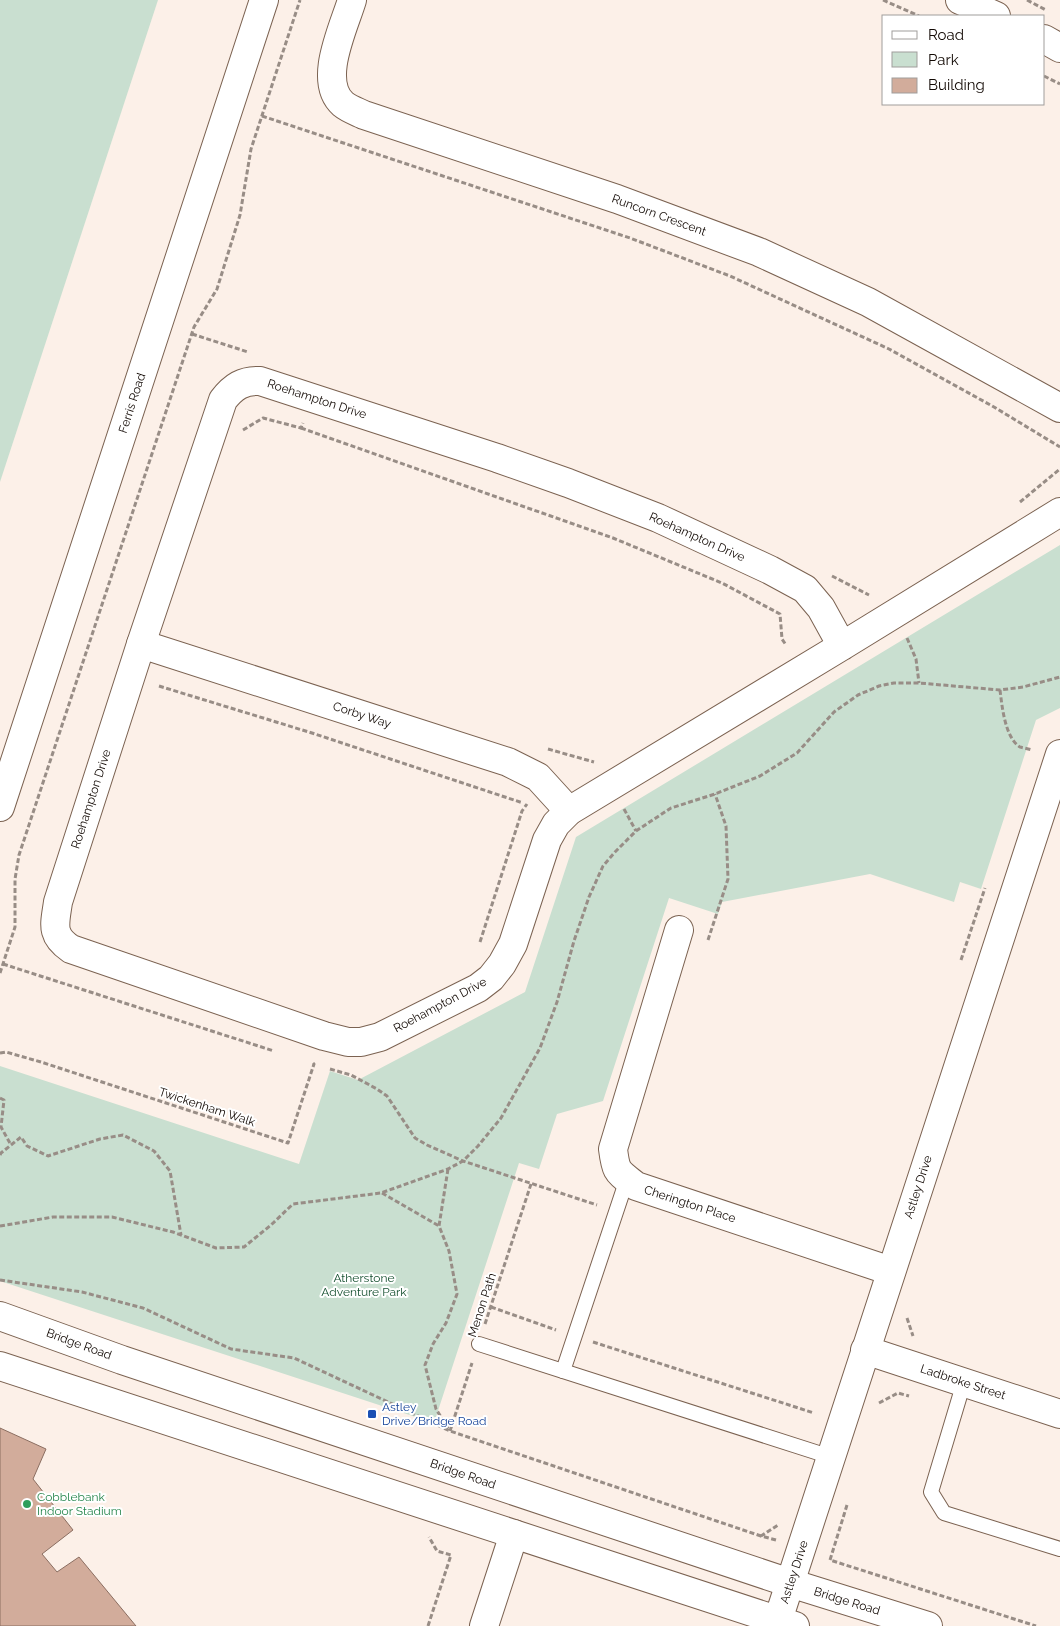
<svg xmlns="http://www.w3.org/2000/svg" width="1060" height="1626" font-family="Raleway,sans-serif">
<style>
.green{fill:#c9dfd0}
.building{fill:#d2ac9b;stroke:#8b6e61}
.lines{fill:none;stroke-linecap:round;stroke-linejoin:round}
.service-casing{stroke:#7b6251;stroke-width:16}
.minor-casing{stroke:#7b6251;stroke-width:30}
.tertiary-casing{stroke:#7b6251;stroke-width:30}
.path{stroke:#988d86;stroke-width:3;stroke-dasharray:5 2.5;stroke-linecap:butt}
.service{stroke:#fff;stroke-width:14}
.minor{stroke:#fff;stroke-width:28}
.tertiary{stroke:#fff;stroke-width:28}
.transit-dot{fill:#1a4fb4;stroke:#fff;stroke-width:2}
.leisure-dot{fill:#2e9e5b;stroke:#fff;stroke-width:2}
.labels{text-anchor:middle;stroke-width:4;stroke-linejoin:round;paint-order:stroke}
.street-label{font-size:12px;fill:#120904;stroke:#fff}
.park-label{font-size:12px;fill:#154f2f;stroke:#fff}
.transit-label{font-size:12px;fill:#164399;stroke:#fff;text-anchor:start}
.leisure-label{font-size:12px;fill:#27864d;stroke:#fff;text-anchor:start}
</style>
<rect width="100%" height="100%" fill="#fcf0e8"/>
<g class="green">
<polygon points="0,0 158,0 0,482"/>
<polygon points="1060,545 1060,708 1036,720 981,889 960,882 954,902 870,874 722,902 718,914 669,898 603,1101 557,1114 539,1169 519,1163 434,1423 0,1281 0,1066 299,1164 330,1071 358,1080 525,992 576,837"/>
</g>
<polygon class="building" points="0,1428 46,1449 33,1479 73,1530 42,1554 57,1572 79,1557 136,1626 0,1626"/>
<g class="lines">
<g class="service-casing">
<g id="service">
<polyline points="479,1344 831,1457"/>
<polyline points="563,1371 627,1179"/>
<polyline points="964,1382 931,1492 944,1513 1060,1549"/>
</g>
</g>
<g class="minor-casing">
<g id="minor">
<path d="M 352,0 C 344,27 317,81 343,104 C 349,109 358,112 364,115 L 617,199 L 759,252 L 868,302 L 1060,408"/>
<polyline points="960,0 996,16"/>
<polyline points="1044,39 1060,48"/>
<polyline points="141,644 508,762 538,777 569,811"/>
<path d="M 842,646 L 821,608 L 805,589 L 770,570 L 658,518 L 568,483 L 497,458 L 260,381 C 243,380 233,387 223,400 L 141,644 L 58,902 C 55,924 50,935 71,949 L 324,1036 L 348,1042 L 361,1042 L 380,1037 L 478,988 L 491,978 L 502,964 L 513,944 L 547,840 L 556,824 L 569,811 L 842,646 L 1060,512"/>
<path d="M 679,930 L 613,1149 C 616,1173 617,1171 636,1186 L 891,1271"/>
<polyline points="865,1350 1060,1414"/>
<polyline points="778,1620 1060,754"/>
<polyline points="484,1626 514,1534"/>
</g>
</g>
<g class="tertiary-casing">
<g id="tertiary">
<polyline points="0,807 264,0"/>
<polyline points="0,1316 122,1360 790,1583 928,1626"/>
<polyline points="0,1366 795,1626"/>
</g>
</g>
<g class="path">
<polyline points="883,0 919,16"/>
<polyline points="1027,0 1046,10"/>
<polyline points="1044,76 1060,84"/>
<polyline points="262,116 630,238 730,276 889,349 994,407 1060,447"/>
<polyline points="192,334 248,352"/>
<polyline points="301,428 613,538 722,583 780,614 782,639 786,645"/>
<polyline points="243,430 263,418 301,428 303,423"/>
<polyline points="1020,502 1060,469"/>
<polyline points="832,576 869,595"/>
<polyline points="907,638 916,659 919,683"/>
<polyline points="159,686 312,733 523,803"/>
<path d="M 1000,690 C 1002,706 1005,738 1020,747 C 1024,748 1029,749 1032,750"/>
<polyline points="548,749 594,762"/>
<polyline points="624,809 636,831"/>
<polyline points="708,940 728,879 726,826 715,794"/>
<polyline points="480,942 522,811 527,804"/>
<polyline points="961,960 985,888"/>
<polyline points="3,964 274,1051"/>
<polyline points="0,973 15,927 15,879 19,855 194,327 217,289 240,215 251,149 300,0"/>
<polyline points="0,1053 6,1052 41,1062 288,1143 314,1064 313,1063"/>
<polyline points="330,1069 351,1075 377,1089 387,1096 415,1138 427,1145 463,1161 597,1205"/>
<polyline points="0,1098 4,1100 1,1127 11,1145"/>
<polyline points="0,1155 1,1153 21,1137 27,1146 48,1156 100,1139 123,1135 154,1151 170,1171 181,1235"/>
<polyline points="448,1169 439,1226 449,1251 457,1294 446,1323 433,1344 425,1365 436,1409 449,1430"/>
<polyline points="382,1193 439,1226"/>
<polyline points="0,1226 53,1217 112,1217 173,1232 216,1248 244,1247 271,1225 293,1204 381,1193 448,1169 463,1161 478,1146 501,1118 540,1048 557,1002 574,941 589,897 603,866 615,852 636,831 671,808 715,794 760,776 797,753 834,712 858,695 879,686 894,683 919,683 1000,690 1023,687 1060,677"/>
<polyline points="0,1280 82,1292 143,1308 231,1349 294,1358 450,1431 761,1536"/>
<polyline points="491,1307 556,1330"/>
<polyline points="907,1318 913,1336"/>
<polyline points="485,1324 531,1184"/>
<polyline points="593,1342 814,1413"/>
<polyline points="879,1403 898,1393 909,1396"/>
<polyline points="450,1431 472,1363"/>
<polyline points="847,1505 830,1560 1036,1626"/>
<polyline points="776,1540 761,1536 778,1525"/>
<polyline points="428,1626 451,1555 437,1551 429,1537"/>
</g>
<use href="#service" class="service"/>
<use href="#minor" class="minor"/>
<use href="#tertiary" class="tertiary"/>
</g>
<rect class="transit-dot" x="367" y="1409" width="10" height="10" rx="2.5"/>
<circle class="leisure-dot" cx="27" cy="1504" r="5"/>
<g class="labels">
<g class="street-label">
<text transform="translate(659 215) rotate(20)" y="4">Runcorn Crescent</text>
<text transform="translate(317 399) rotate(18)" y="4">Roehampton Drive</text>
<text transform="translate(132 403) rotate(-72)" y="4">Ferris Road</text>
<text transform="translate(697 537) rotate(24)" y="4">Roehampton Drive</text>
<text transform="translate(362 715) rotate(18)" y="4">Corby Way</text>
<text transform="translate(91 799) rotate(-72)" y="4">Roehampton Drive</text>
<text transform="translate(440 1005) rotate(-28)" y="4">Roehampton Drive</text>
<text transform="translate(207 1107) rotate(18)" y="4">Twickenham Walk</text>
<text transform="translate(918 1187) rotate(-72)" y="4">Astley Drive</text>
<text transform="translate(690 1204) rotate(18)" y="4">Cherington Place</text>
<text transform="translate(482 1305) rotate(-72)" y="4">Menon Path</text>
<text transform="translate(79 1344) rotate(20)" y="4">Bridge Road</text>
<text transform="translate(963 1382) rotate(18)" y="4">Ladbroke Street</text>
<text transform="translate(463 1474) rotate(19)" y="4">Bridge Road</text>
<text transform="translate(794 1572) rotate(-72)" y="4">Astley Drive</text>
<text transform="translate(847 1601) rotate(17)" y="4">Bridge Road</text>
</g>
<g class="park-label">
<text x="364" y="1282">Atherstone<tspan x="364" dy="14">Adventure Park</tspan></text>
</g>
<g class="transit-label">
<text x="382" y="1411">Astley<tspan x="382" dy="14">Drive/Bridge Road</tspan></text>
</g>
<g class="leisure-label">
<text x="37" y="1501">Cobblebank<tspan x="37" dy="14">Indoor Stadium</tspan></text>
</g>
</g>
<rect x="882" y="15" width="162" height="90" fill="#ffffff" stroke="#a09d9b"/>
<rect x="892" y="31" width="25" height="8" fill="#ffffff" stroke="#a09d9b"/>
<text x="928" y="40" font-size="15" fill="#120904">Road</text>
<rect x="892" y="52" width="25" height="15" fill="#c9dfd0" stroke="#a09d9b"/>
<text x="928" y="65" font-size="15" fill="#120904">Park</text>
<rect x="892" y="78" width="25" height="15" fill="#d2ac9b" stroke="#a09d9b"/>
<text x="928" y="90" font-size="15" fill="#120904">Building</text>
</svg>
